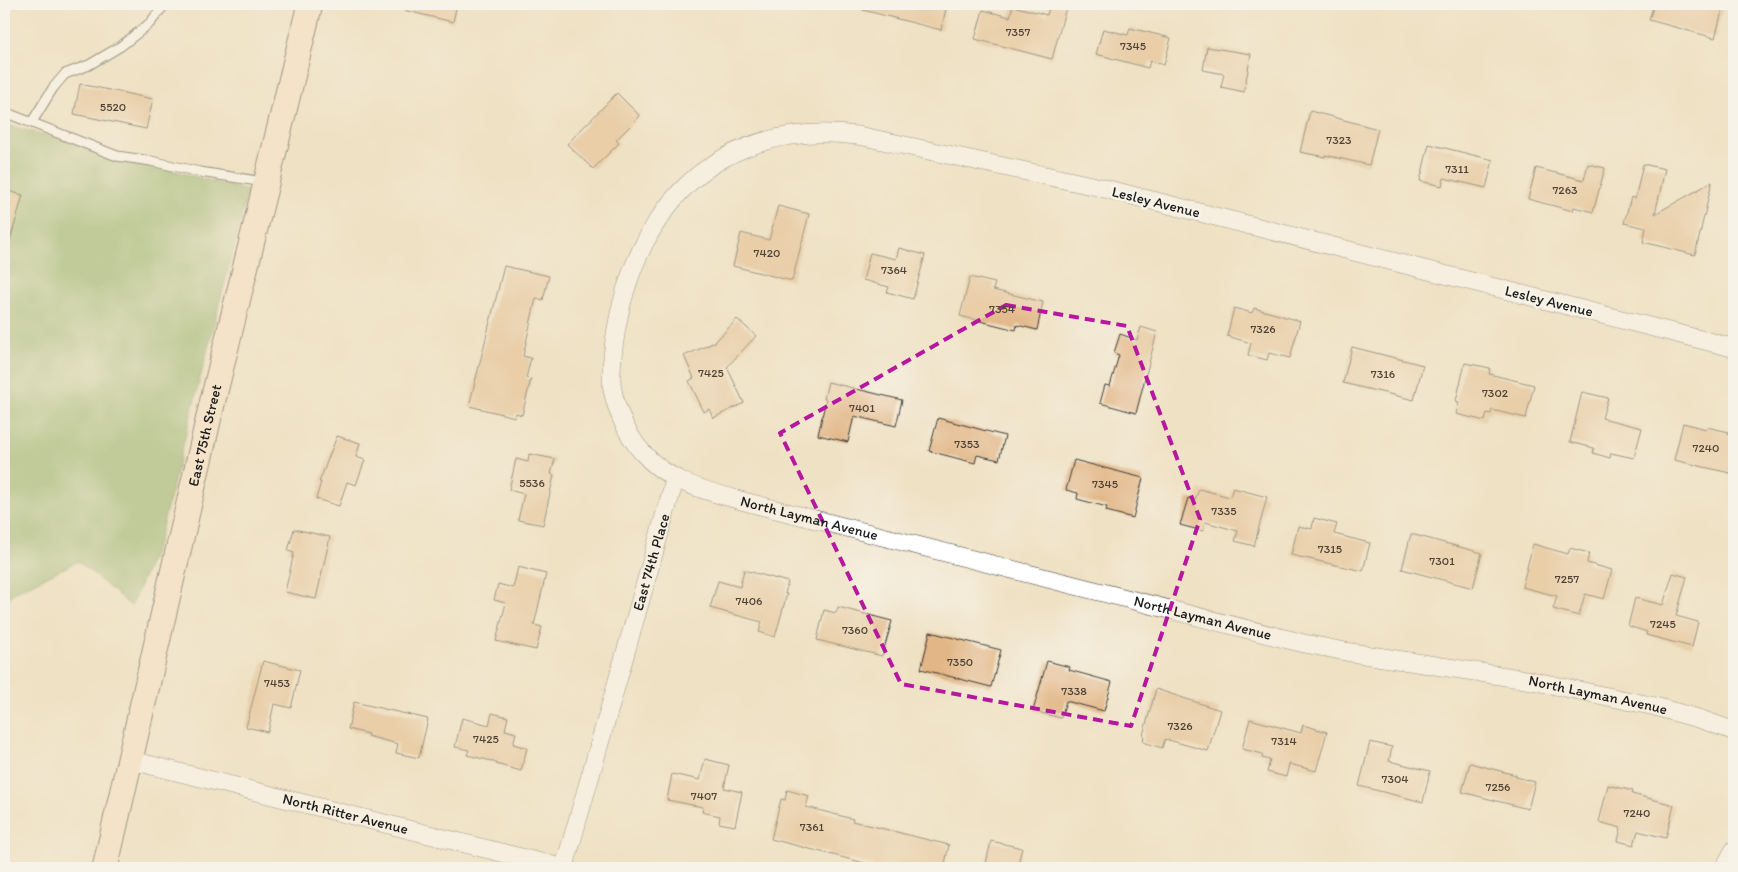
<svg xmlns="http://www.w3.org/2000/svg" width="1738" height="872" font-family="Itim,sans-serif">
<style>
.forest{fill:#8ab066;stroke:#536641}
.building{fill:#e2b686}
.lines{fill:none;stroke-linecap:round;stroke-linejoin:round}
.lane-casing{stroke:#3c3a35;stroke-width:11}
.street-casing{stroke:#3c3a35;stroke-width:19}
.secondary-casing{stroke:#3c3a35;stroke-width:27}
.lane{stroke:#fff;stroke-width:9}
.street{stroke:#fff;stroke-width:18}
.secondary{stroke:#fce5cf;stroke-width:25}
.marked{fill:none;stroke:#b5179e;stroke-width:4;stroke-dasharray:10 6;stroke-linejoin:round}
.labels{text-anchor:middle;stroke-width:5;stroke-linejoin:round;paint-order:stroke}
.number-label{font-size:12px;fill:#4e4236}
.street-label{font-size:15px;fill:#1c1c1c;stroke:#f7f3e8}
</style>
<rect width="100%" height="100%" fill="#f7f3e8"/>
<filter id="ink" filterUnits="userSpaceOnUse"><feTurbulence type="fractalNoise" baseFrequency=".02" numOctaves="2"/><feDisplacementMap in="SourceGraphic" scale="10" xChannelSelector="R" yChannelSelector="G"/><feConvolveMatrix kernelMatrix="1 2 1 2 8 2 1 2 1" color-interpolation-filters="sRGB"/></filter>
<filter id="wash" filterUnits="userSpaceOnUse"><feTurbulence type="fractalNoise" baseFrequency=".0096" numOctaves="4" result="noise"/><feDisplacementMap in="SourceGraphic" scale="20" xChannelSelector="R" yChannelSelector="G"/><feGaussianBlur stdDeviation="1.12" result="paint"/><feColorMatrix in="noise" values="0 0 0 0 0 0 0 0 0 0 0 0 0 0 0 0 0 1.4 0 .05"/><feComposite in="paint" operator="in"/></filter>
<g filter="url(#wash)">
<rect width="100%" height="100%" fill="#efe1c4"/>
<polygon class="forest" points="4,124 248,191 158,543 131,606 78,561 13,593 4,606"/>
<g id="blocks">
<g class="building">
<polygon points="404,4 457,4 453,22 403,10"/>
<polygon points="863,4 947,4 941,30 863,10"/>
<polygon points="1050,4 1066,7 1052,59 975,39 983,10 1010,17 1013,6 1047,15"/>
<polygon points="1654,4 1724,4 1715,38 1649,20"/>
<polygon points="1130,28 1171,38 1164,65 1150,61 1148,68 1096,54 1103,29 1128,35"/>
<polygon points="1207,47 1251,54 1244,92 1221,87 1224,74 1203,70"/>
<polygon points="80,84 153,99 146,129 74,114"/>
<polygon points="617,93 640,116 616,140 619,143 593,169 567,144"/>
<polygon points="1310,111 1378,129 1369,165 1325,155 1325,157 1300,152"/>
<polygon points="1429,144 1493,160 1486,188 1444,178 1442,186 1420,181"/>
<polygon points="1588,164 1605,168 1593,212 1574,207 1573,211 1528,199 1536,168 1584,180"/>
<polygon points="1643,164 1665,169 1655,214 1712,182 1695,255 1643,242 1646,228 1624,223 1631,197 1635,199"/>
<polygon points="4,190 23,195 9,244 4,244"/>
<polygon points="778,206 809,214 792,281 733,266 741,233 769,240"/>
<polygon points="899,248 925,255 913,299 887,292 889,287 863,280 870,253 896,259"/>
<polygon points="504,266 549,276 543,300 536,298 523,356 531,358 526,378 531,379 522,415 516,413 515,417 469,406"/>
<polygon points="970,277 995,283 993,290 1043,302 1037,330 1017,325 1016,330 960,316"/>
<polygon points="1234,308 1252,313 1254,308 1300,321 1290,358 1269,353 1267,360 1248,355 1251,343 1227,336"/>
<polygon points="737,319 756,336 727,367 744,403 713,418 709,409 704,412 689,381 694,378 684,356 715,342"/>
<polygon points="1141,327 1157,332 1136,413 1100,403 1105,385 1110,386 1119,355 1114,353 1120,334 1137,340"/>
<polygon points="1352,347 1423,365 1414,400 1343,383"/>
<polygon points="1465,363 1490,368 1489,374 1534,385 1526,418 1492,410 1491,414 1487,413 1485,421 1456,414 1459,402 1456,401"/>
<polygon points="828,382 902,400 896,426 854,416 848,442 818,435 826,399 824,399"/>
<polygon points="1582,392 1608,398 1602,418 1642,428 1634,458 1611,453 1610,458 1593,453 1594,448 1570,442"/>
<polygon points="938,418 1005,436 999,460 977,455 975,463 929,451"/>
<polygon points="1683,423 1706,429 1707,427 1729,432 1728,434 1734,436 1734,474 1674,460"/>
<polygon points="337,436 360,443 356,457 365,460 356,485 347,482 339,506 316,499 321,482 319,482 323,472"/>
<polygon points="529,454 555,459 551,474 554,475 543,525 518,520 524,494 509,490 516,459 528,462"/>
<polygon points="1074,460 1143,478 1133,518 1106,511 1107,507 1077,499 1078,493 1066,490"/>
<polygon points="1233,488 1267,497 1254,546 1235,541 1238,531 1205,522 1203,531 1180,525 1188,498 1195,500 1199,489 1230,497"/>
<polygon points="1314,518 1337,524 1334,534 1370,543 1363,571 1291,555 1298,526 1312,529"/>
<polygon points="294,529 330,537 316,599 285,592 294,553 288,551"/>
<polygon points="1411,534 1482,553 1473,588 1402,569"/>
<polygon points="1533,544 1568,554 1570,548 1589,553 1587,563 1612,570 1604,599 1585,594 1579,616 1553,609 1557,596 1522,587"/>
<polygon points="518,567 546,574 534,625 542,627 536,650 496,641 506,603 494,600 498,584 513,588"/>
<polygon points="744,570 788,582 785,594 787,594 775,637 759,632 762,622 710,608 718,581 740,587"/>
<polygon points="1673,573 1687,577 1676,616 1698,622 1692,647 1646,635 1647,632 1628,626 1635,598 1663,605"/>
<polygon points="838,607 892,621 882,656 817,640 824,610 836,613"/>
<polygon points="930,632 1001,650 991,687 921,669"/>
<polygon points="263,661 300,670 291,708 274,704 268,732 246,727"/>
<polygon points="1047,661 1070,667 1069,670 1112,682 1104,711 1066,701 1061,718 1033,711"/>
<polygon points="1156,689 1220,710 1208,751 1165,739 1162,748 1143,742 1144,735 1143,735"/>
<polygon points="354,702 428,719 419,758 396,753 398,744 367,736 368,734 348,729"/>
<polygon points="492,713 508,717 505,730 516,733 513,744 527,748 521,771 496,764 496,762 467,755 469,750 455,747 462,718 489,725"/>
<polygon points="1250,719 1301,733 1303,725 1327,732 1316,771 1289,764 1286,777 1267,772 1270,760 1262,758 1263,754 1242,749"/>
<polygon points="1370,742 1392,747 1389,761 1430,771 1423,802 1359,786"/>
<polygon points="705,759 729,765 724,788 742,792 735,826 719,823 720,816 702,812 703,807 667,800 672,774 700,780"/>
<polygon points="1470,763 1516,775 1516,777 1535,782 1528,809 1462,792"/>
<polygon points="1608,785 1633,791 1632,794 1674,805 1666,838 1638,831 1634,845 1618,841 1621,828 1599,822"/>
<polygon points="787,790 809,796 806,807 853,819 852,821 949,845 944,868 871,868 872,865 771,839 781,799 785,800"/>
<polygon points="991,841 1022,848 1017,868 985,868"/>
</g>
</g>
</g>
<g filter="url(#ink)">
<use href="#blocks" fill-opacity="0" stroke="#3c3a35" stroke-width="1"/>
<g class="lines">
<g class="lane-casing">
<g id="lane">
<polyline points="4,112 117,156 151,161 200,172 264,182"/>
<polyline points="32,122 53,88 65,74 89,65 121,46 150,23 165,4"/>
</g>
</g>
<g class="street-casing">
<g id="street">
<path id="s1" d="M 1734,348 L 1099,187 L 861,136 C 812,129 766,134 722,159 C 661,193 627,264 616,331 C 613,349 610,369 612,387 C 616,410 627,435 642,452 C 669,484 711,492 750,503 L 1302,643 L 1348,652 L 1529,680 L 1653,706 L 1700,719 L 1734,731"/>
<path id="s2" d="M 130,760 L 563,868"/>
<path id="s3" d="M 564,868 L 675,479"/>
<polyline points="1724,868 1734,850"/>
</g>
</g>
<g class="secondary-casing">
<g id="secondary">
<path id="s4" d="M 105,868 L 211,408 L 310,4"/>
</g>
</g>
<use href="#lane" class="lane"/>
<use href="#street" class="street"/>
<use href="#secondary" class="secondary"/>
</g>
</g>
<path d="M0 0H1738V872H0ZM 1006,305 L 1127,326 L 1200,519 L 1131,726 L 901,684 L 780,433 Z" fill="#efe1c4" fill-opacity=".55" fill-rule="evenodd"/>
<path class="marked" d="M 1006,305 L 1127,326 L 1200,519 L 1131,726 L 901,684 L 780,433 Z"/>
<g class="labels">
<g class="number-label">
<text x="1018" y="36">7357</text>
<text x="1133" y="50">7345</text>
<text x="113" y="111">5520</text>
<text x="1339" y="144">7323</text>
<text x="1457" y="173">7311</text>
<text x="1565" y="194">7263</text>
<text x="767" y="257">7420</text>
<text x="894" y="274">7364</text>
<text x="1002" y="313">7354</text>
<text x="1263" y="333">7326</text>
<text x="711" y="377">7425</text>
<text x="1383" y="378">7316</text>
<text x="1495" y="397">7302</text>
<text x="862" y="412">7401</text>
<text x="967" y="448">7353</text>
<text x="1706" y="452">7240</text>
<text x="532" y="487">5536</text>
<text x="1105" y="488">7345</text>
<text x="1224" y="515">7335</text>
<text x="1330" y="553">7315</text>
<text x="1442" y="565">7301</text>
<text x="1567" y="583">7257</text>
<text x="749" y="605">7406</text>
<text x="1663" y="628">7245</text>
<text x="855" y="634">7360</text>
<text x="960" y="666">7350</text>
<text x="277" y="687">7453</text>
<text x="1074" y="695">7338</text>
<text x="1180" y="730">7326</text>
<text x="486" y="743">7425</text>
<text x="1284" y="745">7314</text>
<text x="1395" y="783">7304</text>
<text x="1498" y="791">7256</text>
<text x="704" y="800">7407</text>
<text x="1637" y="817">7240</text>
<text x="812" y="831">7361</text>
</g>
<g class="street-label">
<text transform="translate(1156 202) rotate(14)" y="5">Lesley Avenue</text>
<text transform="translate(1549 301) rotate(14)" y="5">Lesley Avenue</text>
<text dy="5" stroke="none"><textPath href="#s4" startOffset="444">East 75th Street</textPath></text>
<text dy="5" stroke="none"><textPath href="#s1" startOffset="1562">North Layman Avenue</textPath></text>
<text dy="5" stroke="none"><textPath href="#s3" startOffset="318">East 74th Place</textPath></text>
<text dy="5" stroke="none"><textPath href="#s1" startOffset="1968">North Layman Avenue</textPath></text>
<text dy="5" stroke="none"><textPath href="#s1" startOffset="2371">North Layman Avenue</textPath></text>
<text dy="5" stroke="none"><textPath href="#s2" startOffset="222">North Ritter Avenue</textPath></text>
</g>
</g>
<rect width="1738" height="872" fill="none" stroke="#f7f3e8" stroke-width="20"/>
</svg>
